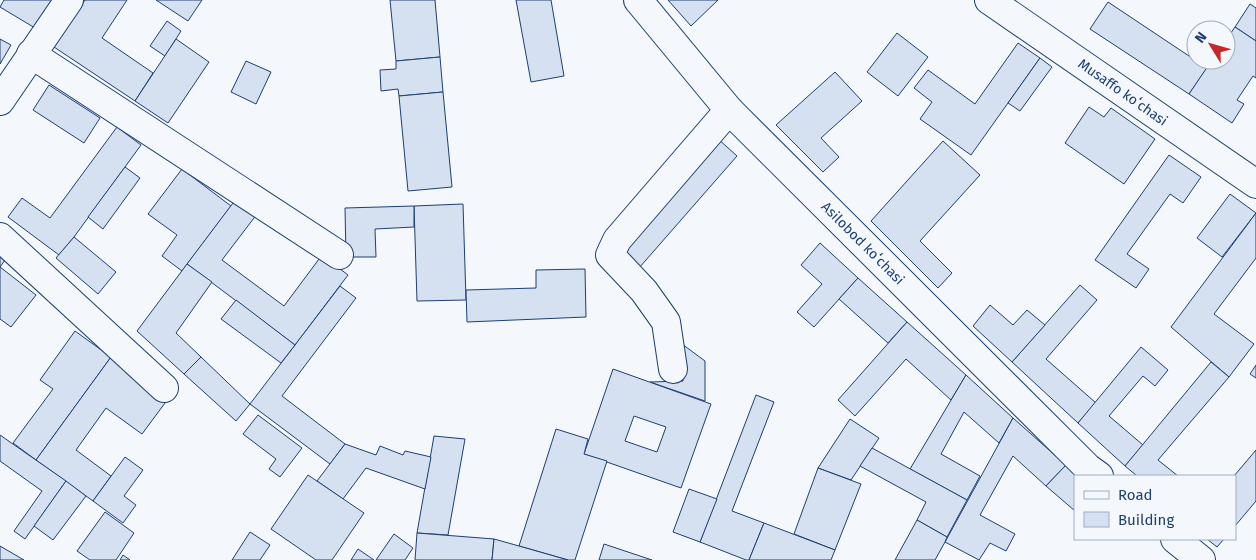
<svg xmlns="http://www.w3.org/2000/svg" width="1256" height="560" font-family="'Fira Sans',sans-serif">
<style>
.building{fill:#d5e0f0;stroke:#1d3f73;fill-rule:evenodd}
.lines{fill:none;stroke-linecap:round;stroke-linejoin:round}
.minor-casing{stroke:#1d3f73;stroke-width:30}
.minor{stroke:#f4f7fb;stroke-width:28}
.labels{text-anchor:middle;stroke-width:4;stroke-linejoin:round;paint-order:stroke}
.street-label{font-size:14px;fill:#1d3f73;stroke:#f4f7fb}
</style>
<rect width="100%" height="100%" fill="#f4f7fb"/>
<g class="building">
<polygon points="4,0 52,0 35,28 0,7"/>
<polygon points="85,0 127,0 102,38 153,73 135,101 54,47"/>
<polygon points="156,0 202,0 188,21"/>
<polygon points="390,0 435,0 440,57 396,61"/>
<polygon points="516,0 551,0 564,76 531,82"/>
<polygon points="668,0 718,0 691,26"/>
<polygon points="1108,2 1207,68 1189,94 1090,29"/>
<polygon points="1250,4 1256,8 1256,41 1235,27"/>
<polygon points="167,21 181,31 165,56 150,46"/>
<polygon points="1235,27 1256,41 1256,78 1253,76 1237,100 1244,104 1232,123 1189,94 1212,60 1226,60 1226,40"/>
<polygon points="897,33 928,57 898,96 867,72"/>
<polygon points="0,39 11,45 0,64"/>
<polygon points="176,39 209,62 168,123 135,101"/>
<polygon points="1018,43 1040,58 971,155 920,119 932,102 914,88 928,70 975,104"/>
<polygon points="440,57 443,92 399,96 398,89 381,91 380,70 396,69 396,61"/>
<polygon points="1040,58 1052,67 1020,111 1008,103"/>
<polygon points="246,61 271,72 256,104 231,92"/>
<polygon points="835,72 862,101 821,138 839,157 823,172 776,125"/>
<polygon points="49,85 100,118 84,143 33,110"/>
<polygon points="443,92 452,187 408,191 399,96"/>
<polygon points="1089,107 1104,117 1111,108 1155,139 1124,184 1065,143"/>
<polygon points="117,127 141,145 74,237 59,255 8,217 22,198 50,218"/>
<polygon points="716,137 737,156 639,268 618,250"/>
<polygon points="943,141 980,175 920,241 952,273 938,288 871,221"/>
<polygon points="1169,155 1201,177 1183,203 1170,194 1127,254 1149,269 1136,288 1095,260"/>
<polygon points="125,167 140,178 103,229 88,217"/>
<polygon points="182,169 231,206 182,271 162,256 177,235 148,214"/>
<polygon points="1230,194 1256,213 1222,257 1197,238"/>
<polygon points="236,199 257,214 222,260 284,306 322,255 348,275 295,345 187,264"/>
<polygon points="463,204 466,300 417,301 414,206"/>
<polygon points="414,206 414,227 375,229 376,257 346,257 345,208"/>
<polygon points="1256,213 1256,258 1214,314 1254,344 1229,377 1171,327"/>
<polygon points="74,237 116,272 98,294 56,258"/>
<polygon points="820,243 858,278 814,327 797,312 822,284 801,265"/>
<polygon points="0,250 8,256 0,267"/>
<polygon points="187,264 212,282 176,333 201,357 184,374 137,331"/>
<polygon points="0,267 36,295 11,327 0,319"/>
<polygon points="585,269 586,317 467,322 466,290 536,288 536,270"/>
<polygon points="858,278 907,322 888,343 839,299"/>
<polygon points="1080,285 1097,300 1046,359 1096,403 1078,423 1012,362"/>
<polygon points="340,286 356,298 282,396 345,444 330,464 250,404"/>
<polygon points="236,300 295,345 281,363 221,319"/>
<polygon points="990,305 1013,325 1027,310 1045,325 1012,362 973,326"/>
<polygon points="907,322 966,375 951,400 906,359 855,416 838,400"/>
<polygon points="75,331 111,357 36,460 13,443 53,389 40,380"/>
<polygon points="682,344 705,361 705,401 650,382 683,381"/>
<polygon points="1141,347 1168,370 1155,386 1143,376 1109,416 1143,445 1125,466 1078,423"/>
<polygon points="111,357 168,399 142,434 106,408 76,450 111,476 93,501 36,460"/>
<polygon points="201,357 250,404 236,421 184,374"/>
<polygon points="1211,362 1229,377 1158,460 1178,476 1137,476 1125,466"/>
<polygon points="1256,365 1256,378 1250,374"/>
<path d="M 613,369 L 711,404 L 681,488 L 584,454 ZM 634,416 L 666,427 L 657,452 L 625,441 Z"/>
<polygon points="966,375 1013,418 999,443 964,412 941,454 980,476 967,500 910,469"/>
<polygon points="756,395 774,402 732,511 764,523 749,560 746,560 700,542"/>
<polygon points="258,415 302,448 280,477 269,469 276,459 243,434"/>
<polygon points="1013,418 1066,465 1046,486 1013,456 980,515 1015,534 1006,551 990,543 979,560 945,542"/>
<polygon points="850,419 879,438 851,480 818,468"/>
<polygon points="556,429 588,439 584,454 607,461 575,560 568,560 519,546"/>
<polygon points="0,435 66,481 25,539 14,531 42,491 0,461"/>
<polygon points="434,436 465,439 448,535 417,533"/>
<polygon points="345,444 376,455 380,446 403,455 405,451 431,457 425,489 366,468 343,499 317,481"/>
<polygon points="872,448 967,500 947,537 917,520 926,502 860,466"/>
<polygon points="1256,450 1256,501 1235,526 1234,476"/>
<polygon points="125,457 143,470 124,496 136,505 123,523 93,501"/>
<polygon points="1066,465 1079,476 1075,476 1075,511 1046,486"/>
<polygon points="818,468 861,484 835,550 794,534"/>
<polygon points="308,475 364,513 332,560 316,560 271,529"/>
<polygon points="66,481 86,496 53,540 34,526"/>
<polygon points="689,489 717,499 700,542 673,532"/>
<polygon points="105,512 134,533 116,560 90,560 77,551"/>
<polygon points="917,520 947,537 945,542 935,560 895,560"/>
<polygon points="764,523 835,550 831,560 749,560"/>
<polygon points="250,532 270,545 260,560 232,560"/>
<polygon points="417,533 494,539 492,560 415,560"/>
<polygon points="394,534 413,548 405,560 376,560"/>
<polygon points="494,539 519,546 568,560 492,560"/>
<polygon points="1207,539 1224,539 1217,547"/>
<polygon points="604,544 652,560 599,560"/>
<polygon points="0,546 24,560 0,560"/>
<polygon points="358,549 374,560 351,560"/>
<polygon points="123,555 130,560 120,560"/>
</g>
<g class="lines">
<g class="minor-casing">
<g id="minor">
<polyline points="638,0 729,110 1088,468 1099,476"/>
<polyline points="989,0 1256,184"/>
<polyline points="31,54 339,255"/>
<polyline points="0,101 69,0"/>
<polyline points="0,237 164,388"/>
<polyline points="673,369 666,322 644,291 610,255 617,240 729,110"/>
<polyline points="1175,539 1201,560"/>
</g>
</g>
<use href="#minor" class="minor"/>
</g>
<g class="labels">
<g class="street-label">
<text transform="translate(1123 92) rotate(35)" y="5">Musaffo koʻchasi</text>
<text transform="translate(863 243) rotate(45)" y="5">Asilobod koʻchasi</text>
</g>
</g>
<rect x="1074" y="475" width="162" height="65" fill="#f4f7fb" stroke="#9eadc5"/>
<rect x="1084" y="491" width="25" height="8" fill="#f4f7fb" stroke="#9eadc5"/>
<text x="1118" y="500" font-size="15" fill="#1d3f73">Road</text>
<rect x="1084" y="512" width="25" height="15" fill="#d5e0f0" stroke="#9eadc5"/>
<text x="1118" y="525" font-size="15" fill="#1d3f73">Building</text>
<g transform="translate(1211 45) rotate(307)"><circle r="24" fill="#f4f7fb" stroke="#9eadc5"/>
<path d="M0-4L9 19L0 12L-9 19Z" fill="#c62828"/>
<text y="-8" font-size="14" font-weight="bold" text-anchor="middle" fill="#1d3f73">N</text>
</g>
</svg>
